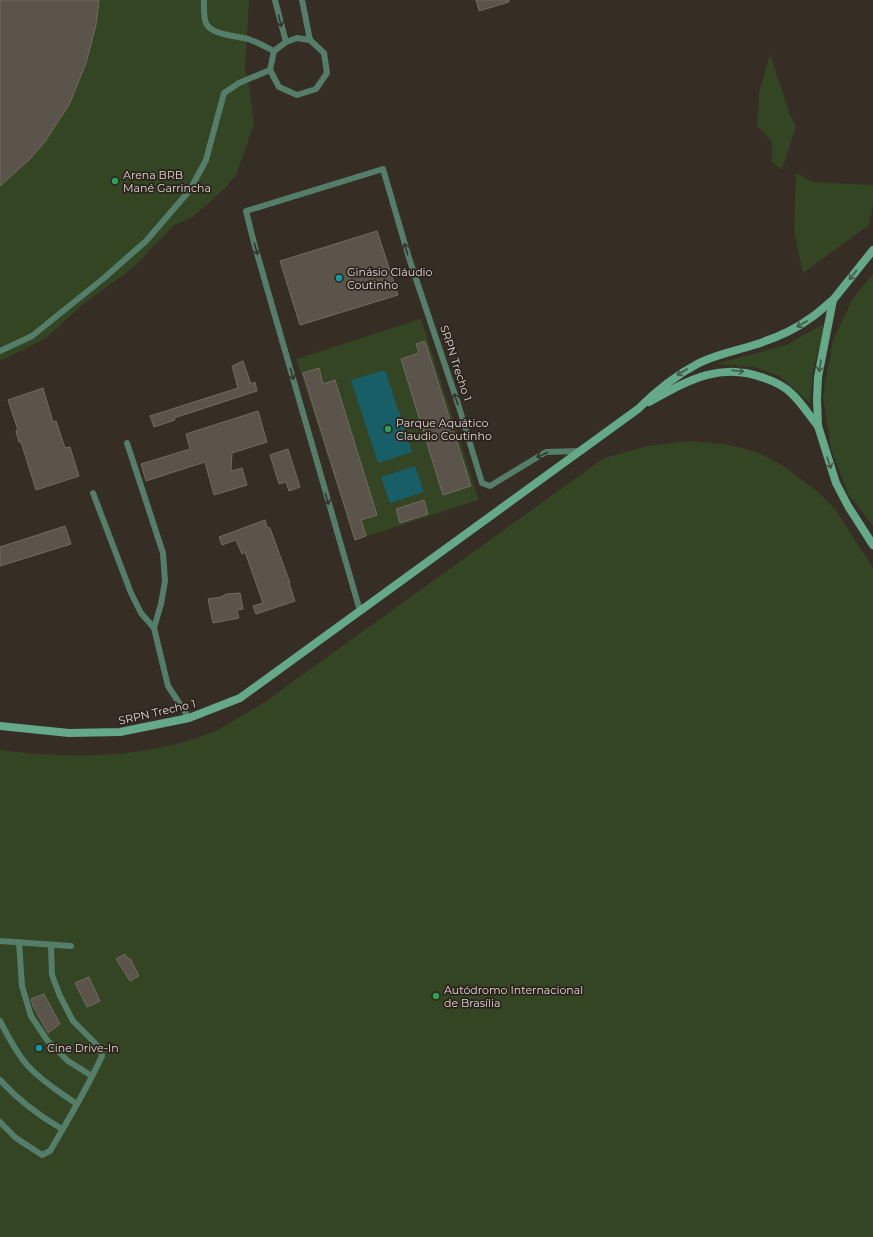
<svg xmlns="http://www.w3.org/2000/svg" width="873" height="1237" font-family="Montserrat,sans-serif">
<style>
.green{fill:#334522}
.water{fill:#185e67}
.building{fill:#5b544a;stroke:#736b61}
.lines{fill:none;stroke-linecap:round;stroke-linejoin:round}
.service{stroke:#547e69;stroke-width:6}
.secondary{stroke:#65aa88;stroke-width:8}
.oneway{stroke:#34352b}
.oneway2{stroke:#435947}
.leisure-dot{fill:#2e9e5b;stroke:#2c231c;stroke-width:1.5}
.culture-dot{fill:#0f9aa8;stroke:#2c231c;stroke-width:1.5}
.labels{text-anchor:middle;stroke-width:3.5;stroke-linejoin:round;paint-order:stroke}
.poi-label{font-size:11px;fill:#dfd9d4;stroke:#2c231c;text-anchor:start}
.street-label{font-size:11px;fill:#dfd9d4;stroke:#2c231c}
</style>
<rect width="100%" height="100%" fill="#362d25"/>
<g class="green">
<polygon points="0,0 249,0 245,71 248,78 254,124 236,175 225,188 193,217 174,225 134,267 83,304 45,339 0,361"/>
<polygon points="770,54 789,112 796,127 782,170 772,162 772,142 757,125 759,93"/>
<polygon points="796,173 813,182 873,185 873,205 869,225 803,273 794,231"/>
<polygon points="873,274 873,526 848,494 831,449 823,396 833,340 853,298"/>
<polygon points="421,319 479,500 355,540 296,359"/>
<polygon points="821,325 825,326 813,372 810,403 779,376 754,367 715,364 786,345"/>
<path d="M 690,441 L 730,445 L 757,452 L 782,465 L 817,491 L 836,510 L 873,568 L 873,1237 L 0,1237 L 0,750 C 68,759 139,759 205,735 C 226,727 246,713 266,701 L 604,458 L 648,446 Z"/>
</g>
<g class="water">
<polygon points="385,370 412,452 378,463 351,380"/>
<polygon points="415,466 424,492 390,503 381,477"/>
</g>
<g class="building">
<polygon points="0,0 99,0 96,25 86,63 69,105 44,143 29,160 0,186"/>
<polygon points="476,0 509,0 509,2 479,11"/>
<polygon points="377,231 398,295 300,325 280,261"/>
<polygon points="425,341 471,486 443,495 401,359 419,353 416,344"/>
<polygon points="243,361 251,384 255,382 257,391 174,418 175,420 154,427 150,416 238,388 232,366"/>
<polygon points="319,368 323,384 335,380 377,515 361,520 366,536 355,540 303,373"/>
<polygon points="43,388 53,422 56,421 65,448 70,447 79,476 36,490 21,442 19,442 16,431 18,430 8,400"/>
<polygon points="258,411 267,442 232,453 231,471 242,468 247,485 214,495 205,462 146,481 141,464 190,449 186,434"/>
<polygon points="288,449 300,487 289,491 286,482 279,484 270,455"/>
<polygon points="424,500 428,514 400,523 396,509"/>
<polygon points="265,520 267,527 270,528 290,583 289,583 295,601 256,614 253,606 263,603 245,552 242,554 236,540 222,545 219,537"/>
<polygon points="65,526 71,544 0,566 0,547"/>
<polygon points="240,593 243,609 237,610 239,618 213,623 208,599 221,597 226,594"/>
<polygon points="125,954 128,959 130,958 139,976 130,981 116,959"/>
<polygon points="89,977 100,1001 87,1007 75,983"/>
<polygon points="44,994 60,1024 48,1033 33,1006 31,999"/>
</g>
<g class="lines">
<g class="service">
<path d="M 204,0 C 204,7 203,19 207,25 C 213,35 238,36 248,39 C 257,42 266,47 274,51"/>
<polyline points="275,0 286,42"/>
<polyline points="302,0 310,40"/>
<polygon points="297,38 310,40 324,53 327,73 316,89 297,95 279,87 270,70 274,51 286,42"/>
<polyline points="0,351 32,336 104,278 146,241 190,190 206,160 224,93 239,83 270,70"/>
<polyline points="127,443 163,553 165,581 161,604 154,628 168,686 189,718"/>
<polyline points="93,493 131,593 141,613 154,628"/>
<polyline points="360,611 254,243 246,211 383,169 409,258 459,407 482,483 490,486 546,452 580,451"/>
<polyline points="0,941 71,946"/>
<polyline points="19,942 22,986 31,1016 47,1040 68,1061 92,1076"/>
<path d="M 0,1021 C 8,1036 16,1053 28,1066 C 42,1081 60,1093 77,1104"/>
<path d="M 0,1080 C 19,1101 38,1115 62,1129"/>
<path d="M 0,1122 L 16,1138 L 42,1155 L 50,1151 C 68,1120 87,1089 102,1056 L 99,1047 L 73,1021 L 60,996 L 52,975 L 51,945"/>
</g>
<g class="secondary">
<polyline points="873,250 833,300 818,377 817,399 818,426 836,483 848,506 873,545"/>
<path d="M 649,402 C 687,381 720,361 764,378 C 773,381 784,386 791,393 C 801,402 809,415 818,426"/>
<path d="M 0,726 L 69,733 L 120,732 L 189,718 L 240,698 L 638,409 C 656,391 676,375 699,363 C 717,354 735,351 754,345 C 773,339 793,331 809,319 C 818,314 825,306 833,300"/>
</g>
</g>
<defs><path id="oneway-shaft" d="M-6 0H5M1.5-3L5.5 0L1.5 3" fill="none" stroke-width="1.6" stroke-linecap="round" stroke-linejoin="round"/></defs>
<g class="oneway">
<use href="#oneway-shaft" transform="translate(280 21) rotate(76)"/>
<use href="#oneway-shaft" transform="translate(256 249) rotate(74)"/>
<use href="#oneway-shaft" transform="translate(406 249) rotate(-106)"/>
<use href="#oneway-shaft" transform="translate(292 374) rotate(74)"/>
<use href="#oneway-shaft" transform="translate(456 399) rotate(-109)"/>
<use href="#oneway-shaft" transform="translate(542 455) rotate(155)"/>
<use href="#oneway-shaft" transform="translate(327 499) rotate(74)"/>
</g>
<g class="oneway2">
<use href="#oneway-shaft" transform="translate(853 275) rotate(128)"/>
<use href="#oneway-shaft" transform="translate(802 324) rotate(150)"/>
<use href="#oneway-shaft" transform="translate(820 366) rotate(100)"/>
<use href="#oneway-shaft" transform="translate(738 371) rotate(6)"/>
<use href="#oneway-shaft" transform="translate(682 372) rotate(150)"/>
<use href="#oneway-shaft" transform="translate(829 463) rotate(71)"/>
</g>
<g class="leisure-dot">
<circle cx="115" cy="181" r="4"/>
<circle cx="388" cy="429" r="4"/>
<circle cx="436" cy="996" r="4"/>
</g>
<g class="culture-dot">
<circle cx="339" cy="278" r="4"/>
<circle cx="39" cy="1048" r="4"/>
</g>
<g class="labels">
<g class="poi-label">
<text x="123" y="179">Arena BRB<tspan x="123" dy="13">Mané Garrincha</tspan></text>
<text x="347" y="276">Ginásio Cláudio<tspan x="347" dy="13">Coutinho</tspan></text>
<text x="396" y="427">Parque Aquático<tspan x="396" dy="13">Claudio Coutinho</tspan></text>
<text x="444" y="994">Autódromo Internacional<tspan x="444" dy="13">de Brasília</tspan></text>
<text x="47" y="1052">Cine Drive-In</text>
</g>
<g class="street-label">
<text transform="translate(456 363) rotate(72)" y="4">SRPN Trecho 1</text>
<text transform="translate(157 712) rotate(-13)" y="4">SRPN Trecho 1</text>
</g>
</g>
</svg>
